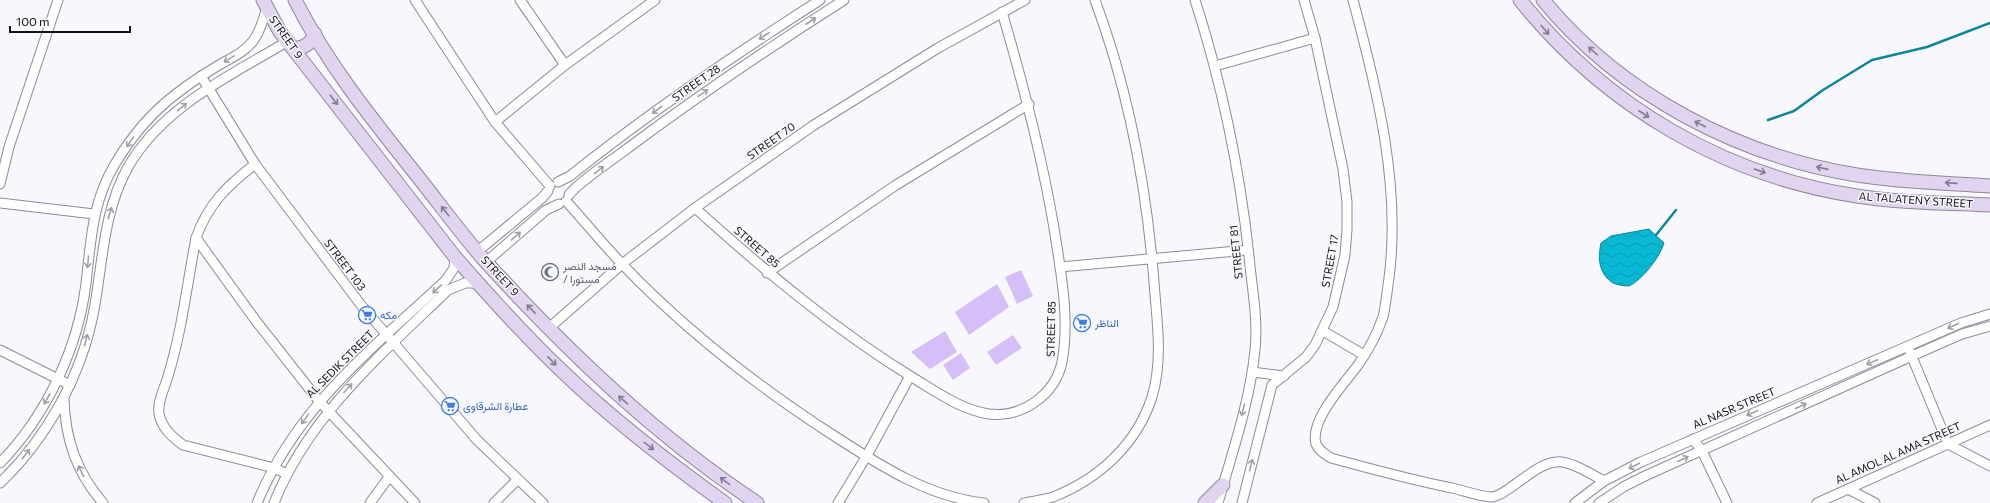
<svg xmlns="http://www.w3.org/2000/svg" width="1990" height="503" font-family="Commissioner,Vazirmatn,sans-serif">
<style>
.pitch{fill:#d6bff9}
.water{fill:url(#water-waves);stroke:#0c869b}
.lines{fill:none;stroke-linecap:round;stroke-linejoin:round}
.stream{stroke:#0c869b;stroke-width:2.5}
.street-casing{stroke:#8f8999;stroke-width:11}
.secondary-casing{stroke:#8f8999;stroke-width:15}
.street{stroke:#fff;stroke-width:9}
.secondary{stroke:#e0d4f0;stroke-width:13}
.oneway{stroke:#a1a0a3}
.oneway2{stroke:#847c8f}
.labels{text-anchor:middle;stroke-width:3;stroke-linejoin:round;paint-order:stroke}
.street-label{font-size:11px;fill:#141118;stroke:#f9f7fe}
.worship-label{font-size:11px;fill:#5b616d;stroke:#f9f7fe;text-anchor:start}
.shop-label{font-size:11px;fill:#366cbe;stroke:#f9f7fe;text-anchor:start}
</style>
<defs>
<pattern id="water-waves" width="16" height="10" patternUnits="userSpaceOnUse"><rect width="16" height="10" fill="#08b8d3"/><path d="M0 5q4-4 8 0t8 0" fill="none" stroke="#089db4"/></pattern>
</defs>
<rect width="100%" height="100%" fill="#f9f7fe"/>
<g class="pitch">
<polygon points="1021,270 1033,296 1017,304 1005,277"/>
<polygon points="997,284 1009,307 969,335 955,312"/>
<polygon points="945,331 957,352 930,369 911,352"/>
<polygon points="1013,335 1022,348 996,365 987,352"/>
<polygon points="961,353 970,368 953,380 943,365"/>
</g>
<path class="water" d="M 1649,229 L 1664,243 C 1660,257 1642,280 1629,286 C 1624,286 1617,285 1613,283 C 1598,273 1598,258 1601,243 L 1611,236 Z"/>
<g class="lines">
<g class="stream">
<polyline points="1768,120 1794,111 1823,90 1872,60 1927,47 1990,23"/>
<polyline points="1656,235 1676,210"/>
</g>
<g class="street-casing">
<g id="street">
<polyline points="415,0 495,122 550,186"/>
<polyline points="520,0 565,65"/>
<path d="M 1195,0 C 1223,87 1241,175 1250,266 C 1253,294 1258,322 1255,350 C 1250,402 1232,453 1218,503"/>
<path d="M 1353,0 C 1377,89 1401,185 1389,278 C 1387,291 1386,304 1383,317 C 1377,334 1368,351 1358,365 C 1345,383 1309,420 1316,444 C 1319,451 1325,454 1331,458 C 1371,469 1412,480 1452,488 C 1465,491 1478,496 1491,497 C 1498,497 1504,492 1510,488 C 1554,456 1555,453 1604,481"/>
<polyline points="1215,66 1315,38"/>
<polyline points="201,76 255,164 361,305 477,440 543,503"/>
<polyline points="495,122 565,65 655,0"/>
<path d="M 255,164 C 227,186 208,204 196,238 C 187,284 182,331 168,376 C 165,388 157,401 159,414 C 162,428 172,437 183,445 L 274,468 L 287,474"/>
<path d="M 558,182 L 570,176 C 650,112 734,55 820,0"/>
<polyline points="0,184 9,147 58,0"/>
<path d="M 569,195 C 578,182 614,159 628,148 C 698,96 770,47 844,0"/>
<path d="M 566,201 C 585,222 603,244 622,264 C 686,331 761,389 839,439 C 884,468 930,497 984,503"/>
<polyline points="0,203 94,214"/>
<path d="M 695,208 C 765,271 835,330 915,379 C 938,393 962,410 989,414 C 1022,418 1055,395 1062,362 C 1069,325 1063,284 1057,247 C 1045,167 1025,90 1002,12"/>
<polyline points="196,238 256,321 319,401 415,503"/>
<polyline points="478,251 542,198 548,191"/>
<polyline points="486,262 546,210 559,204"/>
<polyline points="1060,267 1248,250"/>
<polyline points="767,273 896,185 1029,104"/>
<polyline points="549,328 622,264 695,208 814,125 938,48 1025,0"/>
<polyline points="1323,331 1364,355"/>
<polyline points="0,350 70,385"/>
<polyline points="1910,352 1948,444 1990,466"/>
<polyline points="1252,372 1284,376"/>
<path d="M 64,398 C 65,438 76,472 103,503"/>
<polyline points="1693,439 1702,451 1727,503"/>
<path d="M 0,463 C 46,416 78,349 86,283 C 91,241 92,202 115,164 C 131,137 151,113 176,94 C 190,83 204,74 219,65 C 231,58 245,52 253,41 C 261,31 263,19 267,8"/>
<path d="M 0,483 C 47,438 82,375 94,310 C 103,262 103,212 128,167 C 163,106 230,76 288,41"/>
<polyline points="1848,489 1875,503"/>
<path d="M 257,503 C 297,406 372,349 446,280 L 454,268 L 455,257"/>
<path d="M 274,503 C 309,415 382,354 448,290 L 465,283 L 478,283"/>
<polyline points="370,503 389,477"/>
<polyline points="494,503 517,480"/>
<polyline points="838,503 866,457 910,376"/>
<path d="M 1024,503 C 1033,501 1044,500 1053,497 C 1099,479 1137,444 1152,397 C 1162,364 1158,329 1155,295 C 1148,195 1130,94 1095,0"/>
<polyline points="1242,503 1272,385 1306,357 1315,345 1333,307 1345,255 1347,229 1347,202 1343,169 1315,38 1304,0"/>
<polyline points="1575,503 1604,481 1641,462 1961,323 1990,314"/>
<polyline points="1599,503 1625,486 1647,475 1912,356 1962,334 1990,326"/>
<polyline points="1817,503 1990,425"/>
</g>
</g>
<g class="secondary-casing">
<g id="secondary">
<path d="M 263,0 L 280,32 L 455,257 C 489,296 525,336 563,372 C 613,420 669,463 725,503"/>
<path d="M 295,0 C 327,63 371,118 415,173 C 439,203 461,234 486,262 C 568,352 656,436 757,503"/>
<path d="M 1520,0 C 1604,105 1724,176 1857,196 C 1901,203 1946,203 1990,205"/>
<path d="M 1543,0 C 1620,94 1738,156 1857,175 C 1901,182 1946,183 1990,186"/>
<path d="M 293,48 C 303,49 311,44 315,34"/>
<polyline points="1205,503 1223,485"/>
</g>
</g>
<use href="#street" class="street"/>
<use href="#secondary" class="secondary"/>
</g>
<defs><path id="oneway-shaft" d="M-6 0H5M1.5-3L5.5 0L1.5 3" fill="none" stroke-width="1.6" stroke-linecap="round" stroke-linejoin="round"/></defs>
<g class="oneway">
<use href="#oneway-shaft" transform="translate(811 21) rotate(-33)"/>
<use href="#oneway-shaft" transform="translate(764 36) rotate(147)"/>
<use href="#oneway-shaft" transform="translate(229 59) rotate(149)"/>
<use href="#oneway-shaft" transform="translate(703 93) rotate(-35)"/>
<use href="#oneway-shaft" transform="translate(182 107) rotate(-40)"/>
<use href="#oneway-shaft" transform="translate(657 110) rotate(143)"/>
<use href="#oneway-shaft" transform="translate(130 142) rotate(124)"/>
<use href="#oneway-shaft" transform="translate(599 170) rotate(-38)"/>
<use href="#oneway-shaft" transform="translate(110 213) rotate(-73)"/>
<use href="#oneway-shaft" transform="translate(516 236) rotate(-41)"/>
<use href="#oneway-shaft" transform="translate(88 262) rotate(95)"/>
<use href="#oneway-shaft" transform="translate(437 289) rotate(137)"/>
<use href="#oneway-shaft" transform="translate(1953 326) rotate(156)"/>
<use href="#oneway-shaft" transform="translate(86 340) rotate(-76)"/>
<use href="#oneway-shaft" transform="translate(1872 362) rotate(157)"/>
<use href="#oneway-shaft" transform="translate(348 388) rotate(-48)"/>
<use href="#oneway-shaft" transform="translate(47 399) rotate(119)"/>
<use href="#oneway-shaft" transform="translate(1801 406) rotate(-24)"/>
<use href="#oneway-shaft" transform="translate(1243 410) rotate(104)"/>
<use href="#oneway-shaft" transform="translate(1752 413) rotate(157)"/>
<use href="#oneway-shaft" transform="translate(305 419) rotate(126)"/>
<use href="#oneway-shaft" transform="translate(26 454) rotate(-52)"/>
<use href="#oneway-shaft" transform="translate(1683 459) rotate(-24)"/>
<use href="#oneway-shaft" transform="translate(1251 465) rotate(-76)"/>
<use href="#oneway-shaft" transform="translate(1634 466) rotate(153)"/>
<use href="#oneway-shaft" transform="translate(81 471) rotate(-116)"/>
</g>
<g class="oneway2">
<use href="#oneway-shaft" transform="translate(1545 30) rotate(49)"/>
<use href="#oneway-shaft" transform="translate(1593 51) rotate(-138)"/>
<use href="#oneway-shaft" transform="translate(334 100) rotate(52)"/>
<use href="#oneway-shaft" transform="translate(1644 114) rotate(33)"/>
<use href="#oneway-shaft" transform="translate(1700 124) rotate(-153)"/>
<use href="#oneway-shaft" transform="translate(1822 168) rotate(-167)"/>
<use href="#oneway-shaft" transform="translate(1760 171) rotate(19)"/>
<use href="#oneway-shaft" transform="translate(1951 183) rotate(-176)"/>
<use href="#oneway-shaft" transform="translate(445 211) rotate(-128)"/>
<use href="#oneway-shaft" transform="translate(531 309) rotate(-134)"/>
<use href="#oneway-shaft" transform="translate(552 361) rotate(46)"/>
<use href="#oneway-shaft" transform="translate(623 400) rotate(-139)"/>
<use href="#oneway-shaft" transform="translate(649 446) rotate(38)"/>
<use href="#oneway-shaft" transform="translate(725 481) rotate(-144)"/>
</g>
<defs>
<g id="mosque-ring" transform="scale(0.9)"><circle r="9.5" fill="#f9f7fe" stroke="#6b7280" stroke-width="1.5"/><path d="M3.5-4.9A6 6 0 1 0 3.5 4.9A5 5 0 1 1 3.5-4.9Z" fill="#6b7280"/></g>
<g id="supermarket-ring" transform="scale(0.9)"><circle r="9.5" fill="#f9f7fe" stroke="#3f7fe0" stroke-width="1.5"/><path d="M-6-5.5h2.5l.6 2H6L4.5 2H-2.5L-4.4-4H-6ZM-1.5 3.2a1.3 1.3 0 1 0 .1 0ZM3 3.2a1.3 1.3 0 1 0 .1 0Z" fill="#3f7fe0"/></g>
</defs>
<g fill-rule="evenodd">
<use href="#mosque-ring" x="550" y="272"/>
<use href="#supermarket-ring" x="367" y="315"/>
<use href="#supermarket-ring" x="1082" y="323"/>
<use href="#supermarket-ring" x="450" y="406"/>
</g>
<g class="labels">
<g class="street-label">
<text transform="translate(286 37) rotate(55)" y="4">STREET 9</text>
<text transform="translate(696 83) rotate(-35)" y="4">STREET 28</text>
<text transform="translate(771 141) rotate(-35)" y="4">STREET 70</text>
<text transform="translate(1916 200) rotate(4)" y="4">AL TALATENY STREET</text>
<text transform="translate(757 247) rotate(41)" y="4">STREET 85</text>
<text transform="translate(1236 252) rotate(-96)" y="4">STREET 81</text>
<text transform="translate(1330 261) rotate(-80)" y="4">STREET 17</text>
<text transform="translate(345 265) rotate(53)" y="4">STREET 103</text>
<text transform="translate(500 276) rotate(47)" y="4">STREET 9</text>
<text transform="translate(1051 329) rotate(-89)" y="4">STREET 85</text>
<text transform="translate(340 364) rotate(-45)" y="4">AL SEDIK STREET</text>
<text transform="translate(1734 408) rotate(-23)" y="4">AL NASR STREET</text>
<text transform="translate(1898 453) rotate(-24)" y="4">AL AMOL AL AMA STREET</text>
</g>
<g class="worship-label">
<text x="563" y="270">مسجد النصر<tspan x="563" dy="13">/ مستورا</tspan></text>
</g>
<g class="shop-label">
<text x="380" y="319">مكه</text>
<text x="1095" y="327">الناظر</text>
<text x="463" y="410">عطارة الشرقاوى</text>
</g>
</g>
<path d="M10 26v6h120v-6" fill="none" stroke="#141118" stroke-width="2"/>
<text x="16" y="26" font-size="12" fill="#141118" stroke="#f9f7fe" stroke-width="3" paint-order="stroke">100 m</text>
</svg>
